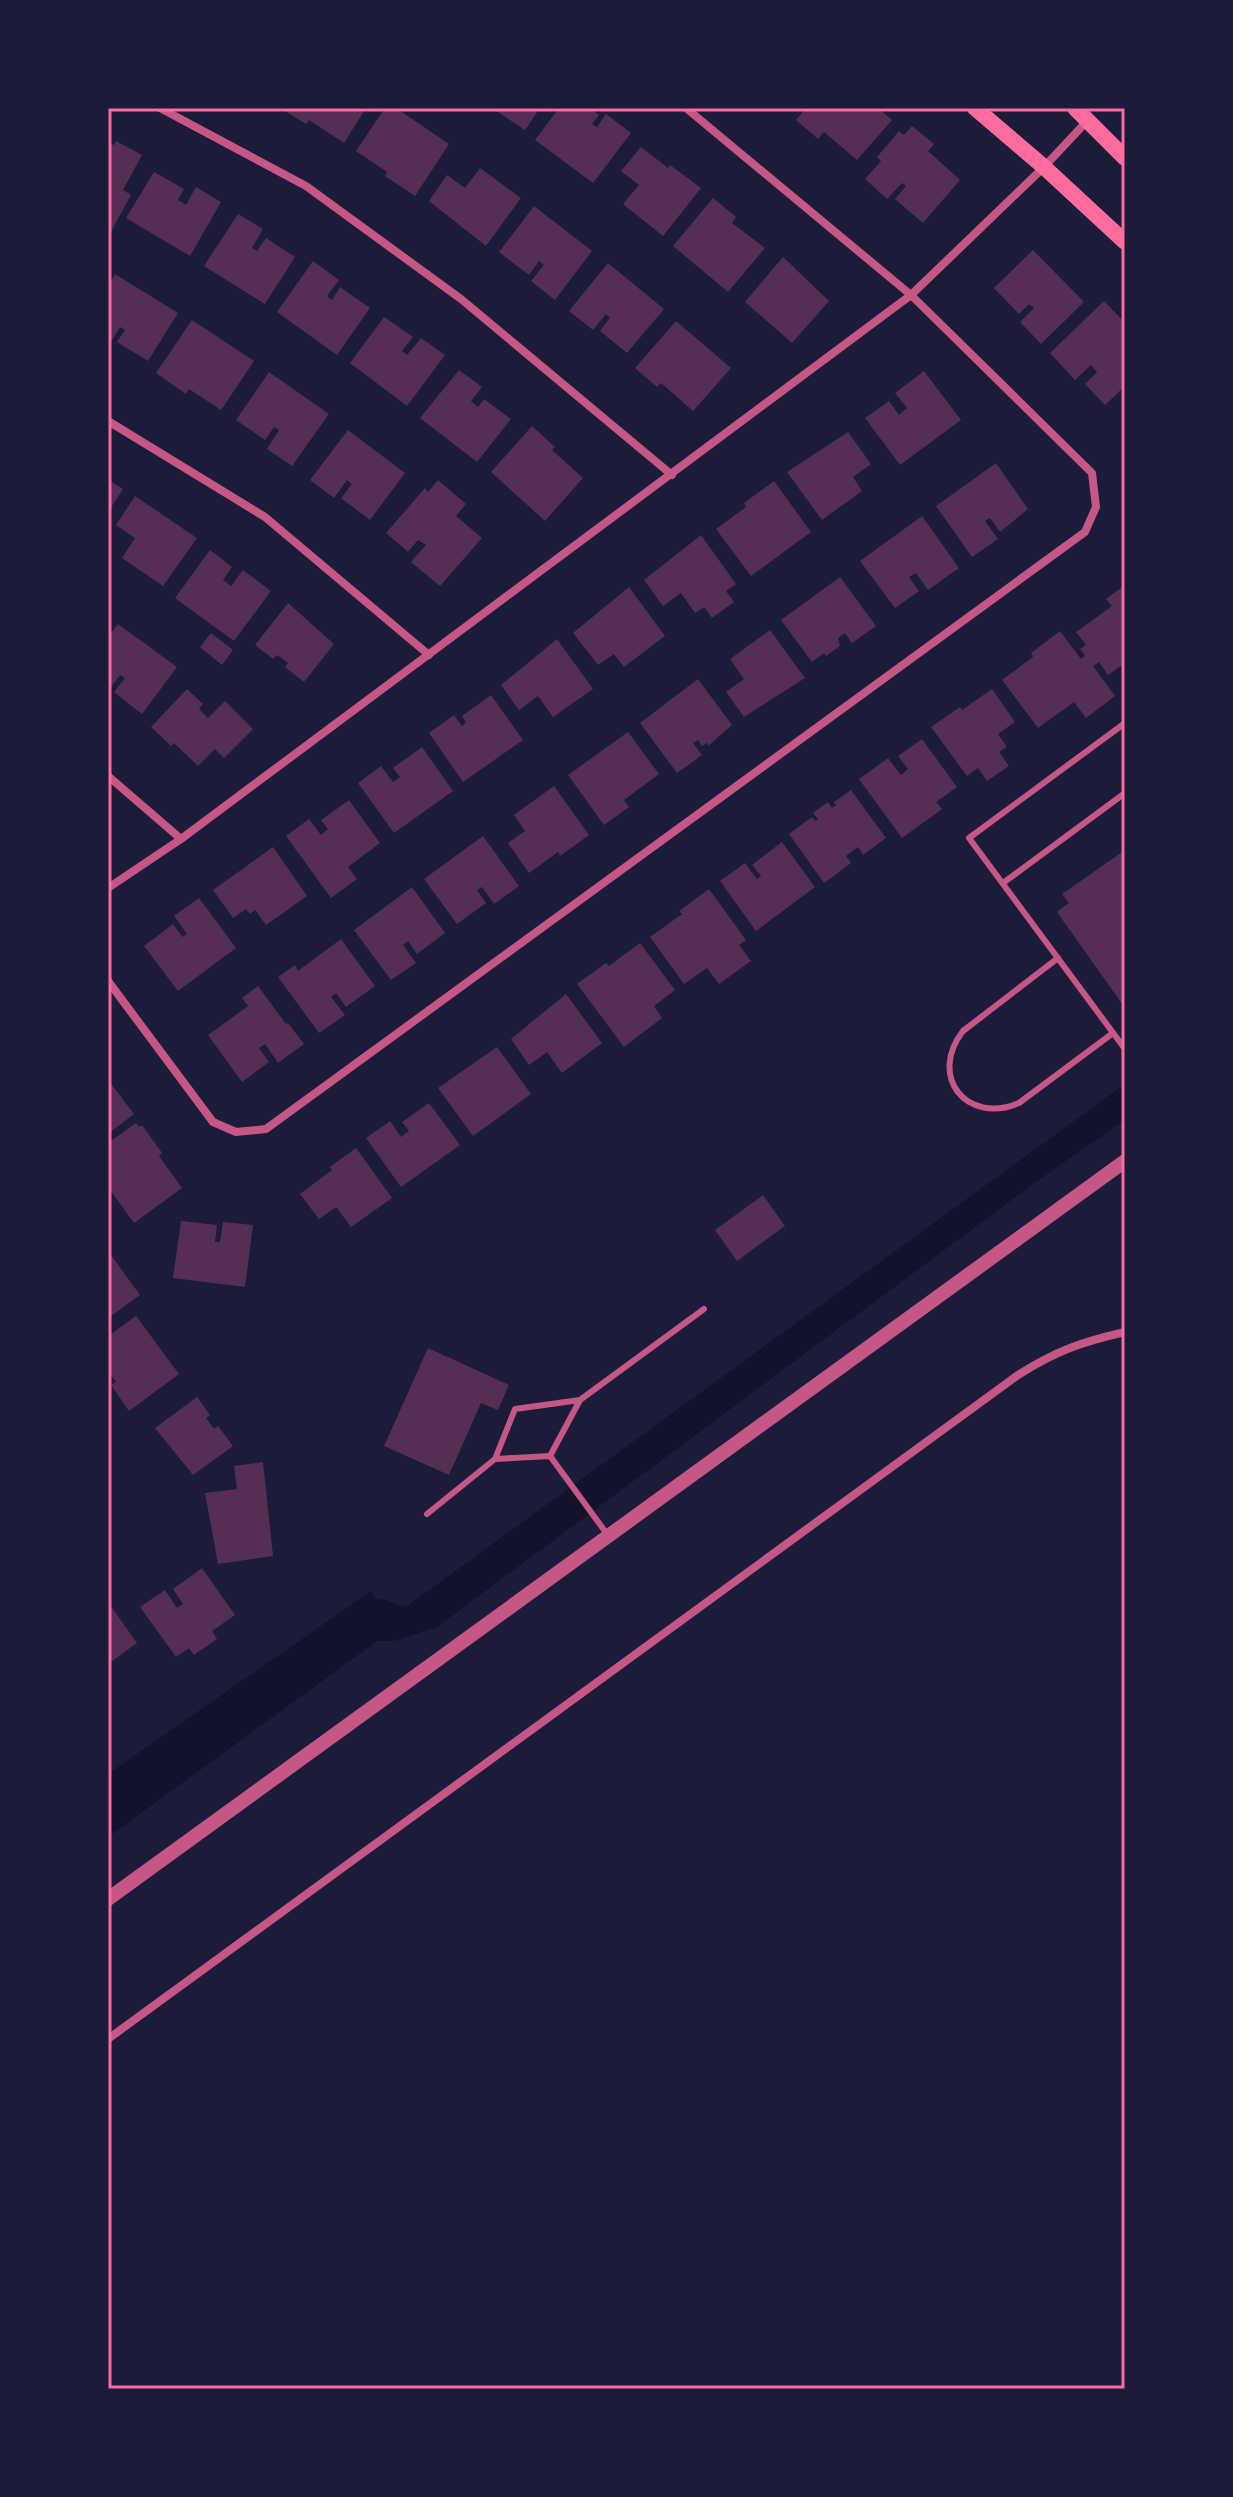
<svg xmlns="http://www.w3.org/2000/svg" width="1233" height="2497" font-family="'Archivo Narrow',sans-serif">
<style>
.water{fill:#12122b}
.building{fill:#542f53}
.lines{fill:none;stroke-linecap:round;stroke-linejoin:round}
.service{stroke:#c65784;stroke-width:6}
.minor{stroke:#c65784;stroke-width:8}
.tertiary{stroke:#c65784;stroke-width:14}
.secondary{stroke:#ff6b9d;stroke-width:16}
.neatline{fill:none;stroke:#ff6b9d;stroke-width:3}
</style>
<rect width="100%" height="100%" fill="#1b1b3a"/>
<polygon class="water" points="1125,1084 1125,1120 1037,1181 437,1627 394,1641 377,1641 108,1837 108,1774 371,1591 377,1600 379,1598 406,1607"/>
<g class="building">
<polygon points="280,108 366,108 344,143 309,120 306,124"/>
<polygon points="385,108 396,108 449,144 415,196 385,176 387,172 356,151"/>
<polygon points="492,108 540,108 525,130"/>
<polygon points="559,108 590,108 599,115 592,124 597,127 606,114 631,133 593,183 535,140"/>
<polygon points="806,108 878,108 892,120 857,160 824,132 818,139 796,120"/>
<polygon points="912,126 934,144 928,151 960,180 923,223 895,199 906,186 902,183 887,199 865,179 881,161 877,157 899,131 904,135"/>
<polygon points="116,141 142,155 123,190 131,195 108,237 108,142 114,145"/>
<polygon points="641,147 668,168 670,165 701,188 663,236 623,204 639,185 621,171"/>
<polygon points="480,168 521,198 486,246 429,201 447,175 465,188"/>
<polygon points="154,172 184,189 178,200 186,205 196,187 221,202 190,256 126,218"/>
<polygon points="713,198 736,217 732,223 765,248 728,292 673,246"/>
<polygon points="534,206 592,251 555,300 531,281 544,265 539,261 529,275 499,252"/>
<polygon points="238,214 263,229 252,248 257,251 266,238 295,257 265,304 204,266"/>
<polygon points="1033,250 1084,302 1041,344 1020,322 1034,308 1029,304 1019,314 994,288"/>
<polygon points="783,257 829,301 792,343 745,302"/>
<polygon points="313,261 339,280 327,296 332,300 340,287 370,308 337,355 277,312"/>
<polygon points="608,263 664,309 627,353 600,331 610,318 606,314 593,330 569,311"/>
<polygon points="115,274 178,313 148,361 117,342 125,330 120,327 108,347 108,286"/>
<polygon points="1104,301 1125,323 1125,386 1105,405 1085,384 1097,372 1091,365 1075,380 1050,353"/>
<polygon points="384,317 413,337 402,351 407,355 421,338 445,355 407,406 350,363"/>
<polygon points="192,320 254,361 221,410 189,389 186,394 156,373"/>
<polygon points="676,321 731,368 693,411 661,383 657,387 635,368"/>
<polygon points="459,370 482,387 471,401 478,407 484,399 511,419 477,462 420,418"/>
<polygon points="924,371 961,420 900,465 865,418 889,401 899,415 907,408 895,393"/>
<polygon points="269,372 329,414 292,466 267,449 279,430 274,427 265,440 236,420"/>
<polygon points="532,426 555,447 552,450 583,478 545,521 491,472"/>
<polygon points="348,430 405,473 370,520 341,498 352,484 347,480 334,498 310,480"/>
<polygon points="848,432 871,464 853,477 862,491 822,520 787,472"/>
<polygon points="996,463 1028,509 1000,532 990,518 985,521 998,539 972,557 936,506"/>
<polygon points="108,480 123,489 108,512"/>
<polygon points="438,480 466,504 456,516 482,538 440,586 411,562 426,545 418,540 408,552 386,533 425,488 428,492"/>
<polygon points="774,481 811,532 751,576 716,529 746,507 744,503"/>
<polygon points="135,496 197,538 163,586 122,558 135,538 116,525"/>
<polygon points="922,516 959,568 928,590 916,573 909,577 919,591 895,608 860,561"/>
<polygon points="701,535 736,584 726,591 734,602 712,618 704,607 695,613 681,593 663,606 644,580"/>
<polygon points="210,550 232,567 223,580 231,586 243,570 271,591 234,641 175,598"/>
<polygon points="840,577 876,626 852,643 845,633 838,638 840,646 826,656 824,653 812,662 781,620"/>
<polygon points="1125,585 1125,663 1108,675 1099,662 1093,666 1115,696 1086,718 1074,702 1038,728 1002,680 1033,657 1031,653 1060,631 1081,659 1085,656 1080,649 1086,645 1076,632 1112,606 1106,599"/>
<polygon points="629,587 665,636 624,667 614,654 598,665 573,633"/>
<polygon points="288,603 334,644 304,682 285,667 288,663 277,655 273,659 255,645"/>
<polygon points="118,624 177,667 142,714 114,692 125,678 120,675 108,691 108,637"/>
<polygon points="770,630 805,678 744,717 726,692 744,679 730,659"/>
<polygon points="211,633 233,650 222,665 200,647"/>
<polygon points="557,639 593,689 553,717 538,696 519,710 501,685"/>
<polygon points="698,679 732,725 708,746 707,743 702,746 698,740 693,743 702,755 677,773 640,723"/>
<polygon points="187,689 203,704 199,709 208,718 225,701 253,729 224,758 215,749 198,766 174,743 171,746 151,727"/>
<polygon points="992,689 1015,722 998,734 1007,747 999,752 1009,766 987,781 978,768 967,776 931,727 960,707 962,710"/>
<polygon points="491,695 523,740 463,782 429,733 454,715 462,726 466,722 462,716"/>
<polygon points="628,732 659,774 624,800 629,807 604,825 568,775"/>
<polygon points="922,739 957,787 936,802 942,809 902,838 859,779 888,758 901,775 908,769 898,756"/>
<polygon points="422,747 453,791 394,833 358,783 381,766 393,782 400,777 393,768"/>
<polygon points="554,786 589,835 560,856 558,852 529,873 508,843 525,831 514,815"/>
<polygon points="851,790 886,838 863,855 858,847 846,856 851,863 824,883 789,834 812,817 815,821 818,819 813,813 828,802 832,808 836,805 834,802"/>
<polygon points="349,800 380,843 348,867 357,879 331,898 286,836 309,819 321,835 328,829 321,820"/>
<polygon points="483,836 519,886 494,904 482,887 477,890 486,903 457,924 424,879"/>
<polygon points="782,842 815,887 756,931 720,881 745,863 757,879 761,876 752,865"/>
<polygon points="273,847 307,896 266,925 255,910 250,914 246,909 233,918 213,890"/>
<polygon points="1125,850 1125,1008 1057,912 1069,903 1062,894"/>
<polygon points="412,887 445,933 417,954 408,941 403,945 416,963 391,980 354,930"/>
<polygon points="709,889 746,940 739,945 751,961 719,984 707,968 684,984 650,937 682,914 679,911"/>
<polygon points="199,898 236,948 178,991 144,946 173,924 182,937 187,934 174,916"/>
<polygon points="341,939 375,986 346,1007 336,993 331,997 345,1015 319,1033 278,977 295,965 298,971"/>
<polygon points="640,943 675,990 654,1006 662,1018 624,1047 577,984 606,963 609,966"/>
<polygon points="258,986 286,1024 288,1023 304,1044 278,1063 265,1044 259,1048 269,1062 242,1082 208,1035 248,1006 242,998"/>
<polygon points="566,994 602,1043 562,1073 547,1052 529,1065 511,1039"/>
<polygon points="497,1047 531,1094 473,1136 438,1088"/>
<polygon points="112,1085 134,1114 108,1134 108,1088"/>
<polygon points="429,1103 460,1145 401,1187 366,1138 390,1121 401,1137 409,1131 402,1122"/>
<polygon points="136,1123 139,1127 142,1125 162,1153 159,1156 182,1188 134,1223 108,1187 108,1143"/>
<polygon points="356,1148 392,1198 351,1227 336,1207 319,1219 300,1194 332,1170 330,1167"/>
<polygon points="763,1195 785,1226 737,1261 715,1230"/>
<polygon points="181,1221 217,1225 215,1242 220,1242 223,1222 253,1225 245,1287 173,1278"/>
<polygon points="111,1255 140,1295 108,1318 108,1257"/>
<polygon points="136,1316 179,1374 129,1411 111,1385 116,1382 110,1374 108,1375 108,1336"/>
<polygon points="428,1348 509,1385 498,1410 481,1403 449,1475 384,1446"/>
<polygon points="197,1397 210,1415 206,1418 214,1429 218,1426 233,1446 193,1475 155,1428"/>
<polygon points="263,1462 273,1556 218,1564 205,1493 237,1489 234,1466"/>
<polygon points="202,1568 235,1615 212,1631 217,1639 194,1655 189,1648 176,1657 140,1607 165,1590 177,1608 183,1604 173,1589"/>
<polygon points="110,1605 137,1643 108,1664 108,1606"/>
</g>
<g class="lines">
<g class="service">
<polyline points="1125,723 969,838 1125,1049"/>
<polyline points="1003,883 1125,793"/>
<path d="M 1058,958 L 963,1031 C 928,1076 966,1125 1019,1103 L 1113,1033"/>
<polyline points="550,1456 580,1400 704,1309"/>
<polyline points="495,1459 515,1409 580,1400"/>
<polyline points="427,1514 495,1459 550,1456 607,1534"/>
</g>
<g class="minor">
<polyline points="160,108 306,186 461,299 672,475"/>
<polyline points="108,421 265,517 429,655"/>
<polyline points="108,776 181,839"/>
<polyline points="108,888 181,839 911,295 1044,167 1088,120"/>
<polyline points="108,981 213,1122 236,1132 266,1129 1085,532 1096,507 1092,473 911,295 686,108"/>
<path d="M 108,2039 L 1018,1375 C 1056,1351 1081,1342 1125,1332"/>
</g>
<polyline class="tertiary" points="108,1899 1125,1161"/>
<g class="secondary">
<polyline points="975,108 1044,167 1125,242"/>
<polyline points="1075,108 1125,158"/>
</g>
</g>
<rect width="1233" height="2497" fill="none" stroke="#1b1b3a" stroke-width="220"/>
<rect x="110" y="110" width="1013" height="2277" class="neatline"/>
</svg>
